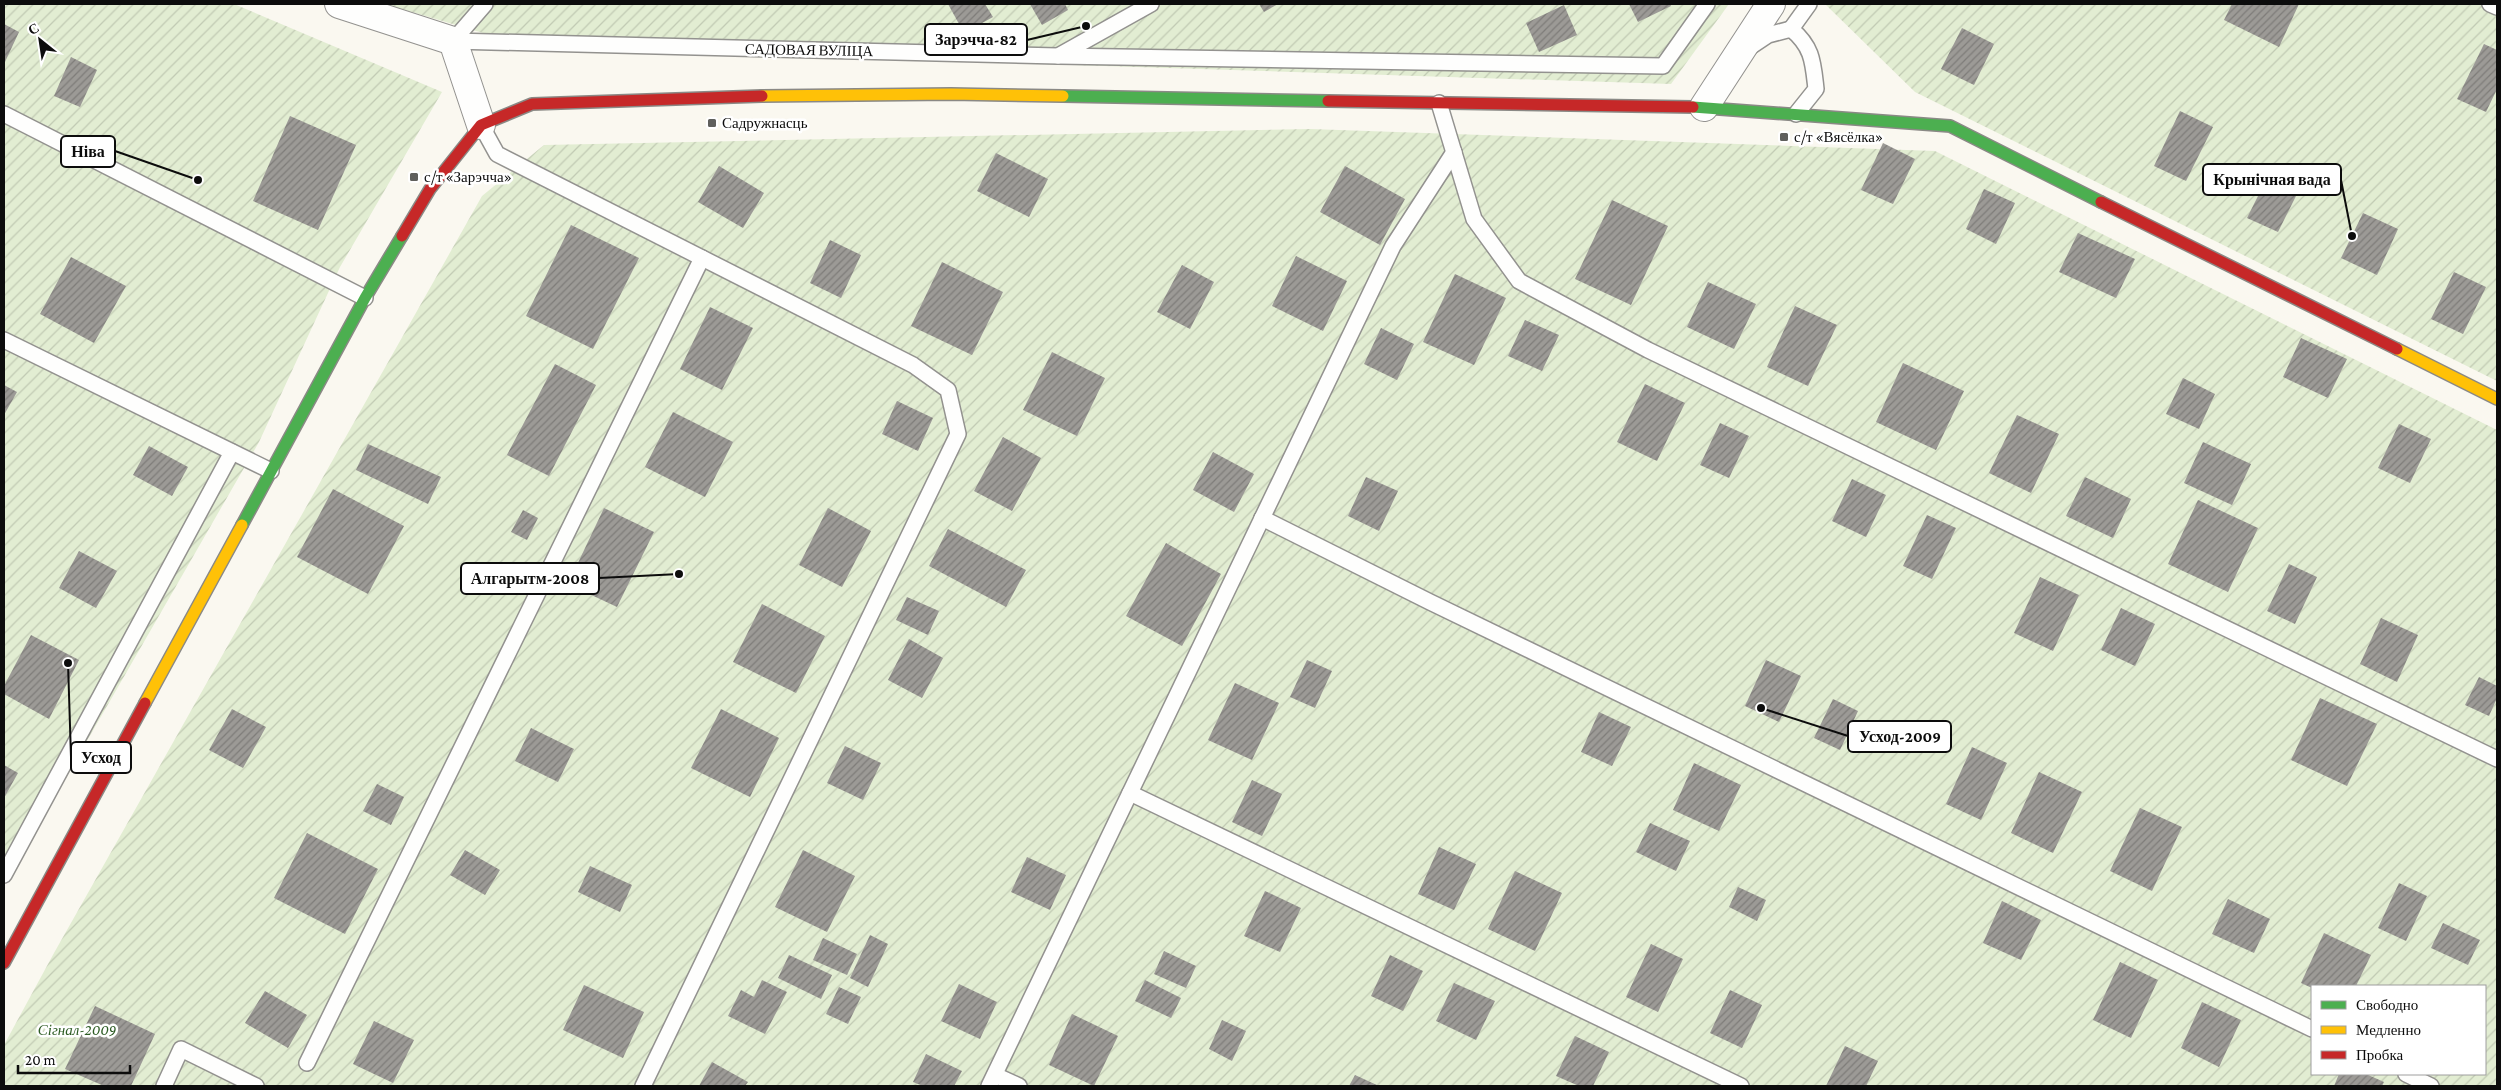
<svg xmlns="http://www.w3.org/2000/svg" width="2501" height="1090" font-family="'Crimson Pro',serif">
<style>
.garden{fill:url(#garden-furrows);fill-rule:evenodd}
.building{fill:url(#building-hatch)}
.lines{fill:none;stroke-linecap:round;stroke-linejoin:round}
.lane-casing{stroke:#93928f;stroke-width:18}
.street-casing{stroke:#93928f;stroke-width:30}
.fast-casing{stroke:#8a8985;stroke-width:14}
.slow-casing{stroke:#8a8985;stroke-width:14}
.jam-casing{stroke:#8a8985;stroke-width:14}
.lane{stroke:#fefefd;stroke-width:15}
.street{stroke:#fefefd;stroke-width:28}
.fast{stroke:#4caf50;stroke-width:11}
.slow{stroke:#ffc107;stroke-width:11}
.jam{stroke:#c62828;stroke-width:11}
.poi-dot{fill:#5f5f5c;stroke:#fff;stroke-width:2}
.labels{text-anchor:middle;stroke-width:5;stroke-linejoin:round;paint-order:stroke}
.street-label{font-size:15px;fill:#0c0c0c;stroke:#fff}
.poi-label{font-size:15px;fill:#0c0c0c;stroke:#fff;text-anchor:start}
.park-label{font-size:15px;font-style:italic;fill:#2d5c24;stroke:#fff}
.leader{fill:none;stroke:#0c0c0c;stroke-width:2}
.callout-dot{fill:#0c0c0c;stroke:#fff;stroke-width:2}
.callout{fill:#fff;stroke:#0c0c0c;stroke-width:2}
.callout-label{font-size:16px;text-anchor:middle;font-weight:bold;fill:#0c0c0c}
</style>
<defs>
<pattern id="garden-furrows" width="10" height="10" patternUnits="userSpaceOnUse" patternTransform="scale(1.25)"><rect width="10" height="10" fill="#e2edd2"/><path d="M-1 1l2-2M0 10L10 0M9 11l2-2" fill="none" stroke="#c1cab3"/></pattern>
<pattern id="building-hatch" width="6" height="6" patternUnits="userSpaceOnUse" patternTransform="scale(1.25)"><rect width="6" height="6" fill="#9c9a96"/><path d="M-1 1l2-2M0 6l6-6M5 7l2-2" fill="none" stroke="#7e7c79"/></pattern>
</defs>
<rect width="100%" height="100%" fill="#faf8f0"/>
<g class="garden">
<polygon points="4,4 234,4 442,92 340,267 259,442 4,885"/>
<polygon points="385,4 1729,4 1671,84 534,48"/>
<polygon points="1825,4 2497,4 2497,381 1915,92"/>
<path d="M 1310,129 L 1935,151 L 2497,430 L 2497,1086 L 4,1086 L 4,1045 L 54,953 L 482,196 L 544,145 ZM 2312,986 L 2485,986 L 2485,1074 L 2312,1074 Z"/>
</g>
<g class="building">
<polygon points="948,4 985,4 993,17 964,33"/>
<polygon points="1030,4 1065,4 1068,10 1042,25"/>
<polygon points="1259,4 1278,4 1264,12"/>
<polygon points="1629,4 1670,4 1671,6 1638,22"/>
<polygon points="2232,4 2299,4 2279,47 2224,20"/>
<polygon points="1564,5 1577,35 1539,52 1526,23"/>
<polygon points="4,24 19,32 4,64"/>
<polygon points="1962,28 1994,44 1974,85 1941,69"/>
<polygon points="2484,44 2497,50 2497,89 2486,112 2457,99"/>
<polygon points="71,57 97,70 80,107 54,96"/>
<polygon points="2180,111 2213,127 2186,181 2154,166"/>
<polygon points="290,116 356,145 318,230 253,201"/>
<polygon points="1883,143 1915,159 1893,204 1861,190"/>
<polygon points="996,153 1048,179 1029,217 977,191"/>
<polygon points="719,166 764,193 743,228 698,202"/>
<polygon points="1345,166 1405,199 1380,245 1320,212"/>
<polygon points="2266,180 2297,194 2278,232 2247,218"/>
<polygon points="1984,189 2015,203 1996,244 1966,229"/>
<polygon points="1612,200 1668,226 1631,305 1575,279"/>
<polygon points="2363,213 2398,229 2377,275 2341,258"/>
<polygon points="571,225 639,258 593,349 526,316"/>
<polygon points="2078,233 2135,259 2116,298 2059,272"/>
<polygon points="830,240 861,255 841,298 810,283"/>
<polygon points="1296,256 1347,281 1323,331 1272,306"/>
<polygon points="71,257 126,286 94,343 40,314"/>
<polygon points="942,262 1003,292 972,355 911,326"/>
<polygon points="1182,265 1214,282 1190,329 1157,312"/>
<polygon points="2454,272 2486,287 2463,334 2431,319"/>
<polygon points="1455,274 1506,298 1474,365 1423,342"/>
<polygon points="1708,282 1756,304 1734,349 1687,327"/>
<polygon points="1795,306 1837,325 1808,386 1767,367"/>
<polygon points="710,307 753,328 722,390 680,369"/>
<polygon points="1525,320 1559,335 1542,371 1508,356"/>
<polygon points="1381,328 1414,344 1397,380 1364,364"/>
<polygon points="2301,338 2347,359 2328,398 2283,377"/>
<polygon points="1052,352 1105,378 1077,436 1023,410"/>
<polygon points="1903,363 1964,391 1936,450 1876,422"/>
<polygon points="555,364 596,385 549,476 507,455"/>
<polygon points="2183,378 2215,394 2199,429 2166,414"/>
<polygon points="1645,384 1685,403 1657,461 1617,442"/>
<polygon points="4,385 17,392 4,415"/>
<polygon points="897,401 933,418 918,451 882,434"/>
<polygon points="673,412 733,442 705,497 645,467"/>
<polygon points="2017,415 2059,434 2031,493 1989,473"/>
<polygon points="1720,423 1749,436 1729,478 1700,465"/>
<polygon points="2399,424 2431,439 2410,483 2378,468"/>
<polygon points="1003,437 1041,458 1012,511 974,491"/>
<polygon points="2203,442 2251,464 2232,505 2184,483"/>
<polygon points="368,444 441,477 428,504 356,470"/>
<polygon points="149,446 188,467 172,496 133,475"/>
<polygon points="1213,452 1254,474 1234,512 1193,490"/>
<polygon points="1366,477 1398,491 1379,531 1348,516"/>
<polygon points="2085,477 2131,499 2113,538 2066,516"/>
<polygon points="1852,479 1886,495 1866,537 1832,521"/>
<polygon points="333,489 404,526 368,594 297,557"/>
<polygon points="2198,500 2258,528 2228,592 2168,564"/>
<polygon points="604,508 654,532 617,607 568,584"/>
<polygon points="828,508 871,531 842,587 799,565"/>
<polygon points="523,510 538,518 527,540 511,532"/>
<polygon points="1927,515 1956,528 1932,579 1903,566"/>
<polygon points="948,529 1026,570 1006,607 929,566"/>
<polygon points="1166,543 1221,574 1182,646 1126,616"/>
<polygon points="79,551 117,571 96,608 59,588"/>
<polygon points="2289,564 2317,577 2295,624 2267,611"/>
<polygon points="2040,577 2079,595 2053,651 2014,633"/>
<polygon points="907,597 939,611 928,635 896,620"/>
<polygon points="762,604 825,636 796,693 733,662"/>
<polygon points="2121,608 2155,624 2135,666 2101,650"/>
<polygon points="2381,618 2418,635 2397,682 2360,664"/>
<polygon points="31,635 79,660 49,719 4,694 4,686"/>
<polygon points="909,639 943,658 922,698 888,680"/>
<polygon points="1307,660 1332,671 1315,708 1290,697"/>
<polygon points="1766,660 1801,676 1779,722 1745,706"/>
<polygon points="2479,677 2497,686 2497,698 2489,716 2465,705"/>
<polygon points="1235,683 1279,703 1252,760 1208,740"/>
<polygon points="2320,698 2377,724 2347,786 2291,760"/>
<polygon points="1833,699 1858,711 1840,750 1814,738"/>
<polygon points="232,709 266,727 243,768 209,750"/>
<polygon points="721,709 779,738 750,797 691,768"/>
<polygon points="1599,712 1631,727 1612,766 1581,752"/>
<polygon points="531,728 574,749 558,782 515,761"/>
<polygon points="845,746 881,763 863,800 827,783"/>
<polygon points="1972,747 2007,763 1981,820 1946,804"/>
<polygon points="1694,763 1741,785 1719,831 1673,810"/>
<polygon points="4,765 18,773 4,798"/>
<polygon points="2039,772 2082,792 2053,853 2011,833"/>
<polygon points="1252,780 1282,794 1262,836 1232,822"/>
<polygon points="377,784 404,797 391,825 363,811"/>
<polygon points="2140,808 2182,827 2152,891 2110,871"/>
<polygon points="1650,823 1690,841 1676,871 1636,852"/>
<polygon points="307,833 378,869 345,934 274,898"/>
<polygon points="1439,847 1476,864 1454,910 1418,894"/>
<polygon points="465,850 500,870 485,895 450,875"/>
<polygon points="803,850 855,876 827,932 775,907"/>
<polygon points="1027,857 1066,875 1050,910 1011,892"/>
<polygon points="590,866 632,885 620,912 578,892"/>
<polygon points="1515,871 1562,893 1535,951 1488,929"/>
<polygon points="2399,883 2427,896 2406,941 2378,928"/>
<polygon points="1738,887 1766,900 1757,921 1729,907"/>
<polygon points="1265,891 1301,908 1280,952 1244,936"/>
<polygon points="2228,899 2270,919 2254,953 2212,934"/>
<polygon points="2002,901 2041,920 2021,960 1983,943"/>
<polygon points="2443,923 2480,940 2468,965 2431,948"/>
<polygon points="2324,933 2371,955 2356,986 2312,988 2301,983"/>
<polygon points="870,935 888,944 868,987 850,978"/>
<polygon points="823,938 857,954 847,975 813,960"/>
<polygon points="1651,944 1683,959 1658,1012 1626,997"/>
<polygon points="1164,951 1196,966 1186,988 1154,974"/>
<polygon points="789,955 832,975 821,999 778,978"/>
<polygon points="1390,955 1423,971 1403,1011 1371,996"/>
<polygon points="2120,962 2158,980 2131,1038 2093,1020"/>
<polygon points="762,980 787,992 765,1034 728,1016 741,990 754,997"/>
<polygon points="1145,980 1181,998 1171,1018 1135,1001"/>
<polygon points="1454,983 1495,1001 1476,1040 1436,1021"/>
<polygon points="959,984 997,1002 980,1039 941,1021"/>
<polygon points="584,985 644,1012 623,1058 563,1030"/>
<polygon points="839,987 861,997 848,1024 826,1014"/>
<polygon points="1730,990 1762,1005 1742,1048 1710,1033"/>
<polygon points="265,991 307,1015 288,1048 245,1023"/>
<polygon points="2202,1002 2241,1020 2219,1067 2181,1048"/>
<polygon points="95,1006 155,1034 131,1086 104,1086 65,1069"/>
<polygon points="1072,1014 1118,1036 1094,1086 1049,1065"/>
<polygon points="1222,1020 1246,1031 1232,1061 1209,1049"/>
<polygon points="374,1021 414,1040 393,1083 353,1064"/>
<polygon points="1575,1036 1609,1052 1593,1086 1579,1086 1556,1076"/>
<polygon points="1845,1046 1878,1061 1866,1086 1826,1086"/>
<polygon points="926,1054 962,1071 954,1086 923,1086 913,1082"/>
<polygon points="712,1062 748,1082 745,1086 699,1086"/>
<polygon points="2339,1074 2366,1074 2384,1082 2382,1086 2334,1086"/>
<polygon points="1355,1075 1379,1086 1349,1086"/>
</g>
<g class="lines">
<g class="lane-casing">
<g id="lane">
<polyline points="2490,4 2497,7"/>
<polyline points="1791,29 1809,4"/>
<polyline points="453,41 1058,56 1151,4"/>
<polyline points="453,41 485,4"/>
<path d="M 1750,47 L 1768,35 L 1791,29 C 1813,47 1813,63 1816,89 L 1796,114"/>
<polyline points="1058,56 1663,66 1707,4"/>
<polyline points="1439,103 1474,219 1519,281 1648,350 2497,759"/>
<polyline points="4,114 365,298"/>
<polyline points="481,125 497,154 913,365 948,390 958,434 643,1086"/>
<polyline points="4,340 271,471"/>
<polyline points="1262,518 1430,602 2312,1029"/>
<polyline points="1130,793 1741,1086"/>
<polyline points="4,875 232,452"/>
<polyline points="307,1063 702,258"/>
<polyline points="2406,1074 2431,1086"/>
<polyline points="995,1075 1019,1086"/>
<polyline points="164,1086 181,1049 256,1086"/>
<polyline points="989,1086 1393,246 1454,152"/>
</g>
</g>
<g class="street-casing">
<g id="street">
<polyline points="339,4 453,41 481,125"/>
<polyline points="1704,107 1771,4"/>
</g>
</g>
<g class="fast-casing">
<g id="fast">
<polyline points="1063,96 1328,101"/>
<polyline points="1693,107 1950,126 2101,202"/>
<polyline points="242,525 365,298 402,236"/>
</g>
</g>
<g class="slow-casing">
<g id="slow">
<polyline points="762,96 951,94 1063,96"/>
<polyline points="2397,349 2497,399"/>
<polyline points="145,703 242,525"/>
</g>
</g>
<g class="jam-casing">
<g id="jam">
<polyline points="1328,101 1693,107"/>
<polyline points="2101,202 2397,349"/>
<polyline points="402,236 430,189 481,125 532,104 762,96"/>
<polyline points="4,963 145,703"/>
</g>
</g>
<use href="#lane" class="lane"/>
<use href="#street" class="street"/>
<use href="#fast" class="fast"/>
<use href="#slow" class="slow"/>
<use href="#jam" class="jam"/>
</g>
<g class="poi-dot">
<rect x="707" y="118" width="10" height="10" rx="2.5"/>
<rect x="1779" y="132" width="10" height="10" rx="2.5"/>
<rect x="409" y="172" width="10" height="10" rx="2.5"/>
</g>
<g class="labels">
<g class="street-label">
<text transform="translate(809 50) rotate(1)" y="5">САДОВАЯ ВУЛІЦА</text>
</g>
<g class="poi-label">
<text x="722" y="128">Садружнасць</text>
<text x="1794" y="142">с/т «Вясёлка»</text>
<text x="424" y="182">с/т «Зарэчча»</text>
</g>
<g class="park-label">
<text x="77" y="1035">Сігнал-2009</text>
</g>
</g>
<path class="leader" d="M1086 26L1027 40M198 180L115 151M2352 236L2341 180M679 574L599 578M1761 708L1848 736M68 663L71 757"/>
<g class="callout-dot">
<circle cx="1086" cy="26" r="5"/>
<circle cx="198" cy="180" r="5"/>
<circle cx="2352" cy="236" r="5"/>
<circle cx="679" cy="574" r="5"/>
<circle cx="1761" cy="708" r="5"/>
<circle cx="68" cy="663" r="5"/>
</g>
<g class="callout">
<rect x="925" y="24" width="102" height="31" rx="5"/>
<rect x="61" y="136" width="54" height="31" rx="5"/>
<rect x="2203" y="164" width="138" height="31" rx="5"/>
<rect x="461" y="563" width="138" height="31" rx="5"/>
<rect x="1848" y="721" width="103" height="31" rx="5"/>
<rect x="71" y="742" width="60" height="31" rx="5"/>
</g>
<g class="callout-label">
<text x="976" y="45">Зарэчча-82</text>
<text x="88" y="157">Ніва</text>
<text x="2272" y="185">Крынічная вада</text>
<text x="530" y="584">Алгарытм-2008</text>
<text x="1900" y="742">Усход-2009</text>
<text x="101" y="763">Усход</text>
</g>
<rect width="2501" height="1090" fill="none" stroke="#0c0c0c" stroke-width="10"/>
<rect x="2311" y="985" width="175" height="90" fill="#ffffff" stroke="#9e9e9e"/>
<rect x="2321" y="1001" width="25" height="8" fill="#4caf50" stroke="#9e9e9e"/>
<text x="2356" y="1010" font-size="15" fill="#0c0c0c">Свободно</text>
<rect x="2321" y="1026" width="25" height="8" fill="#ffc107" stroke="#9e9e9e"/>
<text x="2356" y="1035" font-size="15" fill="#0c0c0c">Медленно</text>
<rect x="2321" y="1051" width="25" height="8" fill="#c62828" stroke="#9e9e9e"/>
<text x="2356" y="1060" font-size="15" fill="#0c0c0c">Пробка</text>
<g transform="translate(40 40) rotate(330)" stroke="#ffffff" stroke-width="4" paint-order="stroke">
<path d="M0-4L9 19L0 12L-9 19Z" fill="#0c0c0c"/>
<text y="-8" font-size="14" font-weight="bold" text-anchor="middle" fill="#0c0c0c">С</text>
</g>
<path d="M18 1065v8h112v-8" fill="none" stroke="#0c0c0c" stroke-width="2.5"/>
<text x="25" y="1065" font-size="15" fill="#0c0c0c" stroke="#ffffff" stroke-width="4" paint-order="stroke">20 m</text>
</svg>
